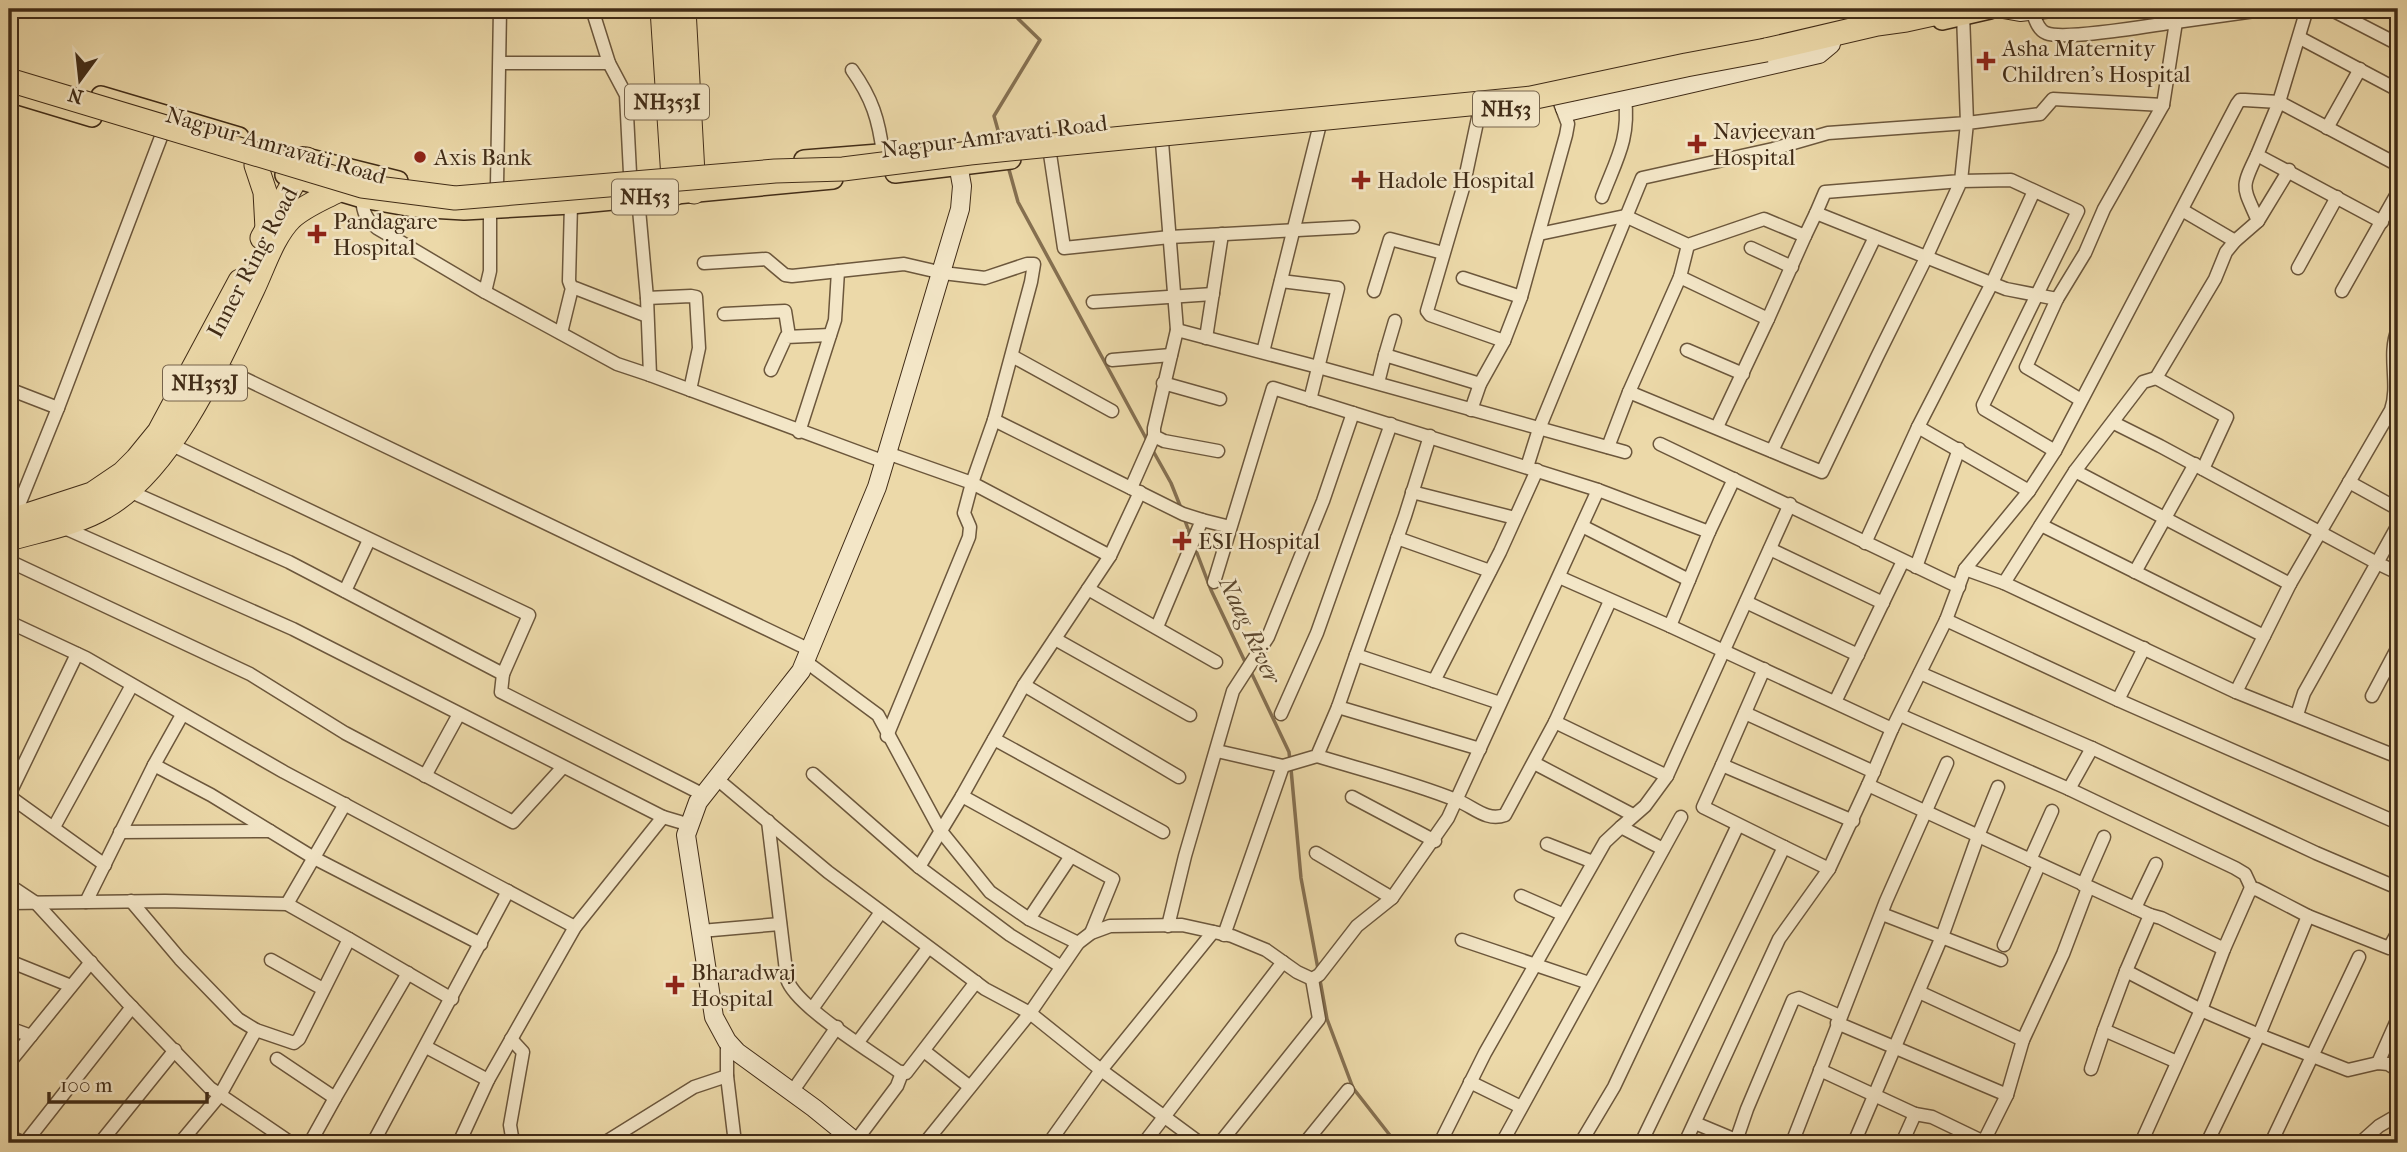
<svg xmlns="http://www.w3.org/2000/svg" width="2407" height="1152" font-family="'IM FELL French Canon',serif">
<style>
.lines{fill:none;stroke-linecap:round;stroke-linejoin:round}
.stream{stroke:#857051;stroke-width:3.5}
.street-casing{stroke:#6c573c;stroke-width:15}
.secondary-casing{stroke:#412c17;stroke-width:20}
.primary-casing{stroke:#412c17;stroke-width:22}
.highway-casing{stroke:#412c17;stroke-width:25}
.street{stroke:#f3e6c7;stroke-width:12}
.secondary{stroke:#f3e6c7;stroke-width:18}
.primary{stroke:#ecd9a9;stroke-width:19}
.highway{stroke:#ecd9a9;stroke-width:23}
.highway-bridge-casing{stroke:#412c17;stroke-width:25;stroke-linecap:butt}
.highway-bridge{stroke:#ecd9a9;stroke-width:23}
.poi-dot{fill:#8f2418;stroke:#f3e6c7;stroke-width:2.5}
.labels{text-anchor:middle;stroke-width:5;stroke-linejoin:round;paint-order:stroke}
.shield{fill:#f3e6c7;stroke:#76644c;stroke-width:2}
.shield-label{font-size:21px;font-weight:bold;fill:#412c17}
.poi-label{font-size:23px;fill:#412c17;stroke:#f3e6c7;text-anchor:start}
.street-label{font-size:23px;fill:#412c17;stroke:#f3e6c7}
.water-label{font-size:24px;font-style:italic;fill:#5d482f;stroke:#f3e6c7}
</style>
<rect width="100%" height="100%" fill="#ecd9a9"/>
<filter id="stains"><feTurbulence type="fractalNoise" baseFrequency=".00286" numOctaves="4"/><feColorMatrix values="0 0 0 0 .2 0 0 0 0 .09 0 0 0 0 .02 0 0 0 .5 -.17"/></filter>
<radialGradient id="worn" r=".72"><stop offset=".6" stop-color="#630" stop-opacity="0"/><stop offset="1" stop-color="#630" stop-opacity=".3"/></radialGradient>
<g class="lines">
<g class="stream">
<polyline points="1001,141 994,116 1040,40 1008,9"/>
<polyline points="1008,166 1018,202 1148,442"/>
<polyline points="1152,449 1171,483 1181,508"/>
<polyline points="1184,518 1191,537"/>
<polyline points="1195,548 1211,590 1247,666"/>
<polyline points="1251,672 1289,752 1290,761"/>
<polyline points="1291,769 1301,878 1318,969"/>
<polyline points="1320,980 1327,1019 1353,1088 1396,1143"/>
</g>
<g class="street-casing">
<g id="street">
<polyline points="592,9 609,63 626,95 630,173"/>
<polyline points="2175,9 2176,22 2269,9"/>
<polyline points="2330,9 2398,44"/>
<path d="M 2032,11 C 2035,19 2038,30 2046,33 C 2065,41 2152,25 2176,22 L 2163,105 L 2104,209 L 2085,253 L 2057,299 L 2026,367 L 2081,400"/>
<polyline points="2300,38 2398,90"/>
<polyline points="501,63 609,63"/>
<path d="M 852,70 C 872,98 879,120 883,154"/>
<polyline points="1479,113 1463,188 1427,311 1430,315 1504,341"/>
<polyline points="2327,128 2360,69"/>
<polyline points="1162,142 1177,330"/>
<polyline points="1050,154 1064,248 1170,237 1353,227"/>
<path d="M 2257,155 C 2240,190 2243,186 2258,221"/>
<polyline points="497,185 500,9"/>
<path d="M 1602,197 C 1616,160 1630,139 1625,99"/>
<path d="M 362,198 C 363,213 366,219 377,228 L 485,292 L 617,364 L 650,375"/>
<polyline points="638,198 647,298 650,375 885,462"/>
<polyline points="571,204 569,281 572,289"/>
<polyline points="2182,210 2235,241"/>
<polyline points="1816,213 1825,192 1961,181 1967,123 2040,114 2053,99 2163,105"/>
<polyline points="2382,222 2257,155 2279,102 2398,165"/>
<polyline points="1539,234 1625,216 1688,245 1764,219 1805,236 1816,213 2006,289 2057,299"/>
<polyline points="1751,248 1792,267"/>
<polyline points="704,263 766,259 785,275 792,276 904,264 943,273 985,278 1027,264 1034,264 1031,282 994,420 972,483 1110,556"/>
<polyline points="2298,268 2337,197"/>
<polyline points="1680,277 1688,245"/>
<polyline points="1463,278 1521,297"/>
<polyline points="1281,281 1338,288 1310,400"/>
<polyline points="1374,291 1390,239 1443,253"/>
<polyline points="2342,291 2398,192"/>
<polyline points="485,292 490,271 490,209"/>
<polyline points="647,298 691,296 696,297 699,348 690,390"/>
<polyline points="1093,302 1213,294"/>
<polyline points="724,314 785,311 789,336"/>
<polyline points="1768,319 1805,236"/>
<polyline points="561,333 571,292 575,288 647,316"/>
<polyline points="1206,338 1222,234"/>
<polyline points="1687,350 1743,374"/>
<polyline points="1263,352 1319,128"/>
<polyline points="1385,355 1395,321"/>
<polyline points="1012,356 1112,411"/>
<polyline points="1112,360 1171,355"/>
<polyline points="216,365 810,650"/>
<polyline points="771,370 786,337 830,335"/>
<polyline points="2156,378 2227,417 2203,469"/>
<polyline points="1163,383 1220,399"/>
<polyline points="1378,383 1385,355 1480,384"/>
<polyline points="9,389 58,408"/>
<polyline points="1629,392 1680,277 1768,319 1717,427"/>
<polyline points="1471,410 1480,384 1504,341 1521,297 1566,135 1568,124 1560,103"/>
<polyline points="994,420 1183,514 1202,520 1157,627"/>
<polyline points="2114,423 2160,446 2377,563 2304,693 2297,715"/>
<polyline points="799,432 835,320 838,271"/>
<polyline points="1430,436 1405,516 1356,655 1500,703"/>
<polyline points="1660,444 1959,587"/>
<polyline points="1608,447 1629,392 1822,472 1877,357 1926,258 1961,181 2011,180 2078,211 1983,405 1984,409 2055,451"/>
<polyline points="1218,451 1164,441 1154,436 1154,428 1177,330 1318,367 1625,452"/>
<polyline points="1772,451 1875,237"/>
<polyline points="887,453 972,483 964,513 970,527 969,537 887,736"/>
<polyline points="1527,467 1539,429 1642,178 1773,149 1828,133 1967,123 1963,14"/>
<polyline points="2075,471 2290,584"/>
<polyline points="2349,482 2398,509"/>
<polyline points="1131,488 1154,436"/>
<polyline points="129,491 289,562 503,674 529,615 170,444"/>
<polyline points="2029,491 1918,427 1992,283 2034,191"/>
<polyline points="1412,492 1515,518"/>
<polyline points="1202,520 1230,527"/>
<polyline points="12,522 58,408 161,137"/>
<polyline points="2041,525 2264,636"/>
<polyline points="2398,525 2377,563 2398,573"/>
<polyline points="60,526 293,629 663,817 575,927 488,1080 459,1143"/>
<polyline points="1582,526 1689,580"/>
<polyline points="1709,532 1734,479"/>
<polyline points="1397,538 1490,571"/>
<polyline points="1865,543 1918,427"/>
<polyline points="1770,549 1883,603"/>
<polyline points="9,561 250,674 345,733 513,822 563,767"/>
<polyline points="1916,567 1959,449"/>
<path d="M 1965,569 L 2004,583 L 2236,692 L 2290,584 L 2391,410 C 2400,384 2387,355 2398,329"/>
<polyline points="2135,572 2195,464"/>
<polyline points="1559,577 1670,626 1709,532 1598,490"/>
<polyline points="2004,583 2075,471 2143,382 2156,378 2215,279 2226,252 2235,241 2258,221 2289,170"/>
<polyline points="1088,589 1216,662"/>
<polyline points="345,591 369,540"/>
<polyline points="1746,602 1858,655"/>
<polyline points="1946,620 2118,700 2398,823"/>
<polyline points="9,622 86,658 284,772 575,927"/>
<polyline points="1670,626 1892,729"/>
<polyline points="1055,639 1190,715"/>
<polyline points="1356,655 1338,707 1480,749"/>
<polyline points="805,661 878,715 940,830 990,892 1029,919 1078,943"/>
<polyline points="1764,669 1722,765 1853,821"/>
<polyline points="1920,673 2092,748 2316,853 2398,888"/>
<polyline points="503,674 501,692 704,795"/>
<polyline points="1434,681 1500,552 1537,470"/>
<polyline points="1024,685 1179,777"/>
<polyline points="2236,692 2398,757"/>
<polyline points="2372,696 2398,647"/>
<polyline points="2118,700 2144,648"/>
<polyline points="1835,702 1903,561"/>
<polyline points="1745,713 1874,772"/>
<polyline points="1281,714 1317,633 1391,424"/>
<polyline points="1900,715 2069,789 2235,868 2245,874 2252,889"/>
<polyline points="1555,722 1610,601"/>
<polyline points="994,739 1163,832"/>
<polyline points="1217,751 1283,766 1224,935"/>
<path d="M 1317,756 C 1363,770 1411,782 1456,800 C 1473,806 1486,822 1505,815 L 1555,722 L 1667,776 L 1645,806 L 1621,827"/>
<polyline points="1534,763 1633,815"/>
<polyline points="154,765 182,715"/>
<polyline points="1722,765 1703,807 1784,847"/>
<polyline points="1283,766 1317,756 1338,707"/>
<polyline points="813,774 919,867 1010,935 1060,966"/>
<polyline points="425,776 459,714"/>
<polyline points="1667,776 1790,504"/>
<polyline points="717,779 828,872 985,989 1030,1013 1101,1070 1200,1143"/>
<polyline points="2069,789 2092,748"/>
<polyline points="9,795 77,654"/>
<polyline points="9,796 105,865"/>
<polyline points="1352,797 1435,841"/>
<polyline points="663,817 690,825"/>
<path d="M 768,821 L 787,979 C 795,1006 872,1052 898,1071 L 906,1073 L 976,982"/>
<polyline points="54,827 132,685"/>
<polyline points="120,832 270,831"/>
<polyline points="1547,844 1593,862"/>
<polyline points="1316,853 1392,898"/>
<polyline points="2030,860 2052,811"/>
<polyline points="919,867 962,796"/>
<polyline points="9,885 36,903 126,1001 210,1088 291,1143"/>
<polyline points="2083,885 2104,837"/>
<polyline points="1521,896 1562,914"/>
<polyline points="131,901 180,959 238,1019 256,1030 294,1043 299,1039 349,939 452,999"/>
<polyline points="86,902 154,765 211,795 314,858 481,944"/>
<polyline points="9,903 165,901 287,904 349,939"/>
<polyline points="287,904 345,804"/>
<polyline points="2135,908 2156,864"/>
<polyline points="1882,914 2001,960"/>
<polyline points="2150,915 2161,918 2224,949"/>
<polyline points="2308,916 2259,1035 2348,1070 2378,1063 2388,1064 2398,1070"/>
<polyline points="1029,919 1071,856"/>
<polyline points="1168,926 1185,856 1233,691 1268,637 1323,501 1353,413"/>
<polyline points="701,931 780,924"/>
<polyline points="1091,933 1113,879 962,796 1024,685 1110,556 1140,492"/>
<polyline points="1462,940 1589,983"/>
<polyline points="2004,945 2039,865"/>
<polyline points="271,960 323,989"/>
<polyline points="9,961 71,986"/>
<polyline points="2126,971 2104,1030 2177,1062"/>
<polyline points="1919,992 2023,1040"/>
<polyline points="812,1009 881,912"/>
<polyline points="1837,1023 2007,1095"/>
<polyline points="9,1028 31,1036"/>
<polyline points="511,1039 523,1052 510,1125 512,1137 518,1143"/>
<polyline points="727,1041 727,1076 735,1143"/>
<polyline points="858,1042 928,948"/>
<polyline points="426,1047 488,1080"/>
<polyline points="924,1051 970,1087"/>
<polyline points="277,1059 335,1098 310,1143"/>
<polyline points="9,1063 91,962"/>
<polyline points="2378,1063 2398,1018"/>
<polyline points="2091,1069 2104,1030"/>
<polyline points="1820,1070 1915,1114 1902,1143"/>
<polyline points="1470,1082 1521,1107"/>
<polyline points="792,1092 837,1027"/>
<polyline points="335,1098 408,973"/>
<polyline points="1915,1114 1932,1117 1986,1143"/>
<polyline points="1695,1123 1743,1143"/>
<polyline points="9,1136 24,1143"/>
<polyline points="1736,1141 1747,1109 1793,1000 1799,998 1840,1016"/>
<polyline points="855,1142 897,1086 902,1073"/>
<polyline points="25,1143 132,1007"/>
<polyline points="100,1143 175,1050"/>
<polyline points="180,1143 220,1095 256,1030"/>
<polyline points="373,1143 508,891"/>
<polyline points="604,1143 694,1087 727,1076"/>
<polyline points="928,1143 925,1143 1030,1013 1078,943 1091,933 1110,926 1182,925 1232,936 1266,950 1297,972 1312,979 1319,975 1357,926 1392,898 1448,818 1598,490 1273,388 1214,582"/>
<polyline points="1049,1143 1101,1070 1213,932"/>
<polyline points="1144,1143 1283,962"/>
<polyline points="1220,1143 1319,1019 1312,979"/>
<polyline points="1305,1143 1348,1090"/>
<polyline points="1440,1143 1485,1053 1605,842 1621,827 1663,849"/>
<polyline points="1502,1143 1681,817"/>
<polyline points="1597,1143 1583,1139 1614,1087 1738,825"/>
<polyline points="1641,1143 1784,847 1829,869"/>
<polyline points="1685,1143 1779,939 1829,869 1868,785"/>
<polyline points="1792,1143 1886,901 1947,763"/>
<polyline points="1854,1143 1943,934 1978,836 1998,787"/>
<polyline points="1983,1143 2007,1095 2023,1040 2063,954 2088,888"/>
<polyline points="2141,1143 2201,1010 2224,949 2250,890 2256,889 2308,916 2389,948 2398,932"/>
<polyline points="2207,1143 2259,1035 2201,1010 2126,971 2150,915 1868,785 1892,729 1946,620 1965,569 2029,491 2055,451 2237,104 2240,100 2245,100 2279,102 2307,9"/>
<polyline points="2271,1143 2359,957"/>
<polyline points="2360,1143 2379,1126 2398,1115"/>
</g>
</g>
<g class="secondary-casing">
<g id="secondary">
<polyline points="2003,9 2020,12 2047,9"/>
<polyline points="1563,100 1565,108 1571,111 1819,54 1831,44"/>
<polyline points="857,1143 814,1108 737,1052 727,1041 714,1017 686,835 698,802 801,671 877,487 960,209 962,186 956,153"/>
</g>
</g>
<g class="primary-casing">
<g id="primary">
<polyline points="1942,20 1990,9"/>
<polyline points="9,92 92,117"/>
<polyline points="101,96 239,137"/>
<polyline points="302,157 398,181"/>
<polyline points="804,160 879,154"/>
<polyline points="895,173 1011,159"/>
<polyline points="285,175 362,198 413,207 464,210 571,204 833,179"/>
</g>
</g>
<g class="highway-casing">
<g id="highway">
<polyline points="662,9 674,194"/>
<polyline points="684,9 694,192"/>
<polyline points="1766,50 1877,24 1906,20 1956,9"/>
<polyline points="256,165 265,192 267,229"/>
<polyline points="262,238 307,159"/>
<polyline points="9,521 92,494 123,473 137,459 159,432 240,281"/>
<path d="M 9,539 C 40,530 77,524 105,507 C 173,468 220,358 253,289 C 264,266 273,236 291,218 C 304,206 322,199 337,191 L 344,168"/>
</g>
</g>
<use href="#street" class="street"/>
<use href="#secondary" class="secondary"/>
<use href="#primary" class="primary"/>
<use href="#highway" class="highway"/>
<g class="highway-bridge-casing">
<polyline id="highway-bridge" points="9,80 362,186 455,198 775,171 843,169 970,153 1531,98 1686,65 1766,50"/>
</g>
<use href="#highway-bridge" class="highway-bridge"/>
</g>
<g class="poi-dot">
<path d="M1982.5 50.5h7v7h7v7h-7v7h-7v-7h-7v-7h7z"/>
<path d="M1693.5 133.5h7v7h7v7h-7v7h-7v-7h-7v-7h7z"/>
<circle cx="420" cy="157" r="7"/>
<path d="M1357.5 169.5h7v7h7v7h-7v7h-7v-7h-7v-7h7z"/>
<path d="M313.5 223.5h7v7h7v7h-7v7h-7v-7h-7v-7h7z"/>
<path d="M1178.5 530.5h7v7h7v7h-7v7h-7v-7h-7v-7h7z"/>
<path d="M671.5 974.5h7v7h7v7h-7v7h-7v-7h-7v-7h7z"/>
</g>
<g class="labels">
<g class="shield">
<rect x="625" y="84.5" width="84" height="35" rx="5"/>
<rect x="1473" y="91.5" width="66" height="35" rx="5"/>
<rect x="612" y="179.5" width="66" height="35" rx="5"/>
<rect x="163" y="365.5" width="84" height="35" rx="5"/>
</g>
<g class="shield-label">
<text x="667" y="109">NH353I</text>
<text x="1506" y="116">NH53</text>
<text x="645" y="204">NH53</text>
<text x="205" y="390">NH353J</text>
</g>
<g class="poi-label">
<text x="2002" y="56">Asha Maternity<tspan x="2002" dy="26">Children's Hospital</tspan></text>
<text x="1713" y="139">Navjeevan<tspan x="1713" dy="26">Hospital</tspan></text>
<text x="434" y="165">Axis Bank</text>
<text x="1377" y="188">Hadole Hospital</text>
<text x="333" y="229">Pandagare<tspan x="333" dy="26">Hospital</tspan></text>
<text x="1198" y="549">ESI Hospital</text>
<text x="691" y="980">Bharadwaj<tspan x="691" dy="26">Hospital</tspan></text>
</g>
<g class="street-label">
<text transform="translate(994 136) rotate(-7)" y="8">Nagpur Amravati Road</text>
<text transform="translate(276 145) rotate(16)" y="8">Nagpur Amravati Road</text>
<text transform="translate(252 262) rotate(-62)" y="8">Inner Ring Road</text>
</g>
<g class="water-label">
<text transform="translate(1250 630) rotate(65)" y="8">Naag River</text>
</g>
</g>
<rect width="2407" height="1152" fill="none" stroke="#ecd9a9" stroke-width="35"/>
<rect x="10" y="10" width="2386" height="1131" fill="none" stroke="#412c17" stroke-width="3.5"/>
<rect x="18" y="18" width="2372" height="1117" fill="none" stroke="#412c17" stroke-width="2"/>
<g transform="translate(80 80) rotate(195)" stroke="#f3e6c7" stroke-width="5" paint-order="stroke">
<path d="M0-5L12 26L0 18L-12 26Z" fill="#412c17"/>
<text y="-10" font-size="19" font-weight="bold" text-anchor="middle" fill="#412c17">N</text>
</g>
<path d="M49 1092v10h158v-10" fill="none" stroke="#412c17" stroke-width="3.5"/>
<text x="60" y="1092" font-size="21" fill="#412c17" stroke="#f3e6c7" stroke-width="5" paint-order="stroke">100 m</text>
<rect width="100%" height="100%" filter="url(#stains)"/>
<rect width="100%" height="100%" fill="url(#worn)"/>
</svg>
